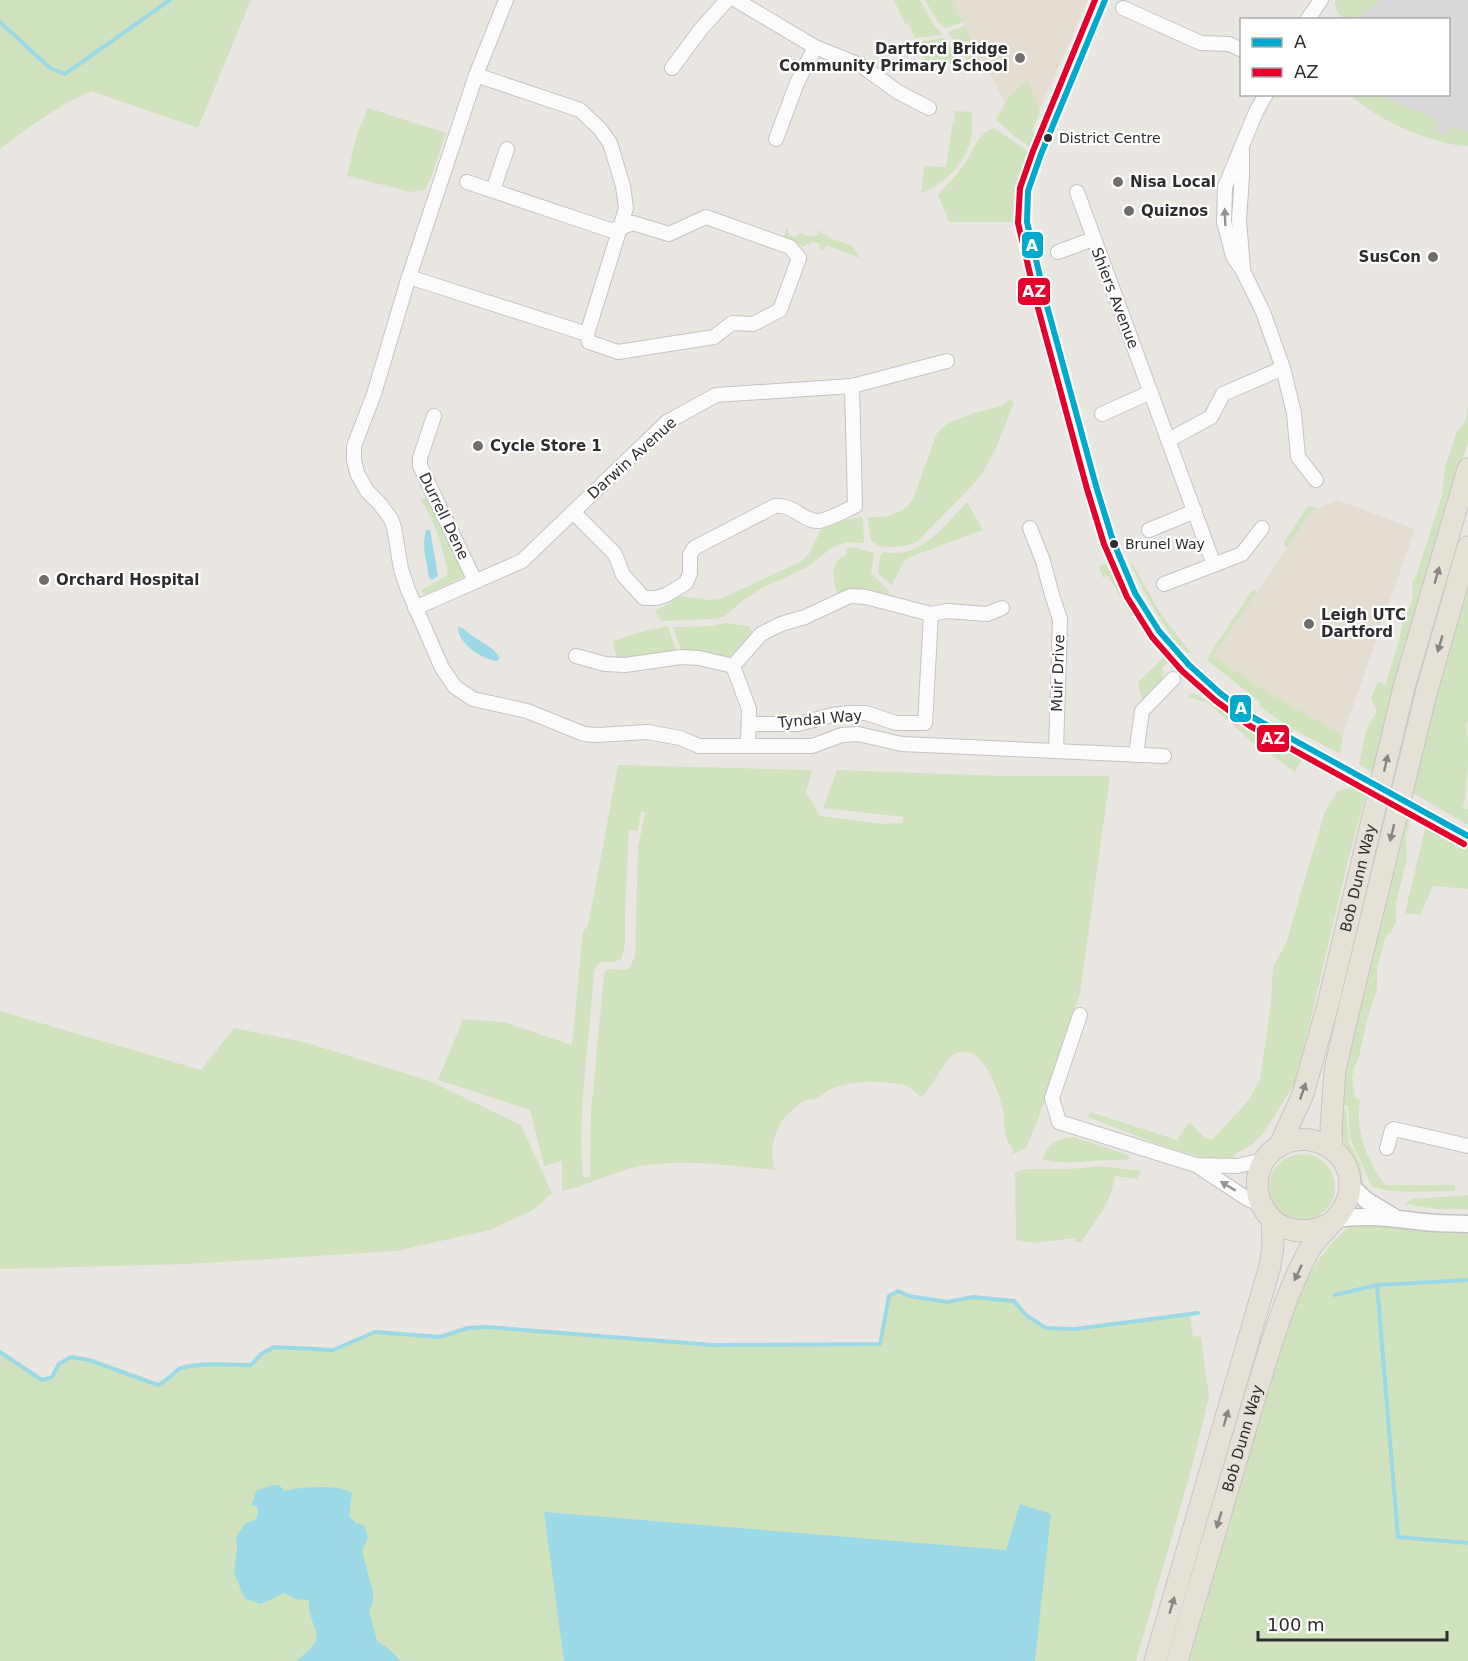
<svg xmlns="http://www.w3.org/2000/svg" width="1468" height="1661" font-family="'DejaVu Sans',sans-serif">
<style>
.industrial{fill:#dad8da}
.education{fill:#e4ddd2}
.green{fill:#d0e3be;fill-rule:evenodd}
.water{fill:#9cd9e6}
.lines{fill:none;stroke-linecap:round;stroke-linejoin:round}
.stream{stroke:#9cd9e6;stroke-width:4}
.minor-casing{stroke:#c4c3c3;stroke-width:16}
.tertiary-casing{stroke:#c4c3c3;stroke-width:19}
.primary-casing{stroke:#c6c4c3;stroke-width:23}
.minor{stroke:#fcfbfb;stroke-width:14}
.tertiary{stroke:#fcfbfb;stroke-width:16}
.primary{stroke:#e6e1d6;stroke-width:21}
.bus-1-casing{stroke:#fff;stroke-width:10}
.bus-2-casing{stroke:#fff;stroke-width:10}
.bus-1{stroke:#00a9ce;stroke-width:6}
.bus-2{stroke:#e4002b;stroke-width:6}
.oneway{fill:#949494}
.oneway2{fill:#8a8782}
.poi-dot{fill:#6f6e6d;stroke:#fff;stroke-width:2}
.bus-dot{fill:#2d2d2d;stroke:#fff;stroke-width:2}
.labels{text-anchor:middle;stroke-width:4.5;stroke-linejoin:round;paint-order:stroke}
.bus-label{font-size:14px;fill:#2d2d2d;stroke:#fff;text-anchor:start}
.poi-label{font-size:15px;font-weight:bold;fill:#2d2d2d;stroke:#fff;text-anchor:start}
.street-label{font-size:15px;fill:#2d2d2d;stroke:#fff}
.line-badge{stroke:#fff;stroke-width:2}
.badge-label{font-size:16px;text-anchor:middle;font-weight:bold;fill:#fff}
</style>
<rect width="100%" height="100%" fill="#eae7e3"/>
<polygon class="industrial" points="1367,0 1468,0 1468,139 1457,138 1413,124 1359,95 1448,94 1448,20 1359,19"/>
<g class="education">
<polygon points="951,0 1088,0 1039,111 1027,81 1005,102 985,65 976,55 971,37"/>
<polygon points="1337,500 1415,529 1343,735 1264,690 1213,656 1312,511"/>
</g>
<g class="green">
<path d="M 0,0 L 251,0 L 198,128 L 91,91 C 58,106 28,127 0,149 Z"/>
<polygon points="894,0 920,0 934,25 943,35 915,38 908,23 905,24"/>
<polygon points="925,0 951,0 963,22 945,28 937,21"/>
<path d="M 1335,0 L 1380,0 L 1365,14 L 1365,5 L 1361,16 L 1356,19 C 1342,20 1335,15 1335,0 Z"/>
<polygon points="965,26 971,38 976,55 989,72 968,63 948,32"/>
<polygon points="942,38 945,38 952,49 955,62 932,71 916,46 917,42"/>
<polygon points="1027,80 1040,112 1032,132 1037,134 1032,148 1015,137 996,120 1005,102"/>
<path d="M 1350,95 L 1376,95 L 1431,116 L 1436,120 L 1434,131 L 1447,135 L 1450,127 L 1468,132 L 1468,146 C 1434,146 1374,118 1350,95 Z"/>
<polygon points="368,108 446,133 430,180 425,190 411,192 347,176 357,134"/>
<path d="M 954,111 L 972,112 C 972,123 973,136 969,146 C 962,166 941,187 921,193 L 924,166 L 946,167 L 953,121 L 955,123 Z"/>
<path d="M 994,128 L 1031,153 L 1023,171 L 1017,204 L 1016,222 L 949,222 L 938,195 C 945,186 954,178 961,169 C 973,155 974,135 994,128 Z"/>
<polygon points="787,227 789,235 795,237 801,233 811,237 818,235 817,230 832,239 851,245 860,258 826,245 824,250 819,248 820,244 811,241 810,245 806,244 805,247 783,239"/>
<path d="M 1010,399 L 1014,402 C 1003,430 993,463 972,486 L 917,542 C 903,547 883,551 871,541 L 868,519 L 870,517 C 887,518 903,514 913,499 L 937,433 L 948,423 L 974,413 L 1002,406 Z"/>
<path d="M 1468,401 L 1468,441 L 1430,570 L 1374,774 L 1359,764 L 1366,730 L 1377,711 L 1371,698 L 1378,681 L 1386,685 C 1389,671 1404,628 1403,618 C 1411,606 1415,598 1412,583 L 1417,574 L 1442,495 L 1445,467 L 1456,434 L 1466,420 Z"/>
<path d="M 429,495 L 465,576 L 425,595 L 421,590 L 448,575 C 443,547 436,524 421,500 Z"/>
<path d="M 967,502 L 983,530 L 910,557 L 904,561 L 892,585 L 878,574 L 880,555 L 883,552 C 922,559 943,527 967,502 Z"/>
<polygon points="1308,506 1318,508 1312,511 1287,547 1284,546 1284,542"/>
<path d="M 861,517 L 863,518 L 864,543 L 848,542 L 833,547 L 806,568 L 762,588 L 742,601 L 724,617 L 715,619 L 661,621 L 655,610 L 668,604 L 679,596 L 710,600 L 720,599 L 800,562 C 816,552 814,535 824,527 C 833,520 850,519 861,517 Z"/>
<path d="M 853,547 L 874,553 L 871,573 L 890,592 L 886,597 L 854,588 L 837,593 C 833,579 829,561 846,555 L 847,548 Z"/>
<path d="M 1106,563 L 1109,572 L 1117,570 L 1139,615 L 1172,659 L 1162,668 C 1167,683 1152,692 1142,701 L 1138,682 L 1164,657 L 1136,615 L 1131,615 L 1108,576 L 1103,578 L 1099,566 Z"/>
<path d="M 1132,563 L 1162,616 L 1192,654 C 1174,651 1139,583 1131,565 Z"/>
<path d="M 1468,581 L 1468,720 C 1465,729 1468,735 1468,744 C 1468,766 1468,786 1463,808 L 1468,809 L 1468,825 L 1411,792 Z"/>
<polygon points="1253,589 1257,592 1213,656 1264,690 1343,735 1340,754 1289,727 1260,707 1260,702 1208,661 1209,655"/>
<path d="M 726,623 L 749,626 L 752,632 C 747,639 737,654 730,657 L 682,652 L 673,627 L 710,626 Z"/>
<polygon points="668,626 676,651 617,659 613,641 648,630"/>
<polygon points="1193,693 1218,707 1222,704 1253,729 1303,758 1295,772 1251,741 1208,703 1188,697"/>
<path d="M 618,765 L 812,770 L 806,792 L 820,816 L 883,824 L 902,823 L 904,817 L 823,808 L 837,770 L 1002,776 L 1110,776 L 1080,994 L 1038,1120 L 1026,1148 L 1010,1155 L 1014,1150 C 1012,1147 1009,1145 1008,1142 C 1003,1133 1005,1120 1003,1110 C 999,1093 986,1054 966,1052 C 959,1052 954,1053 949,1058 L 923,1097 C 915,1095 913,1087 904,1085 C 880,1080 854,1080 831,1089 C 825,1092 821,1097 816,1099 C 809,1101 813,1098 806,1100 C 801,1102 796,1107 791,1111 C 774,1127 769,1148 775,1170 C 728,1166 679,1157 632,1168 C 608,1174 587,1186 562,1191 L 562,1161 L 544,1166 L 530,1110 L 438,1080 L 463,1019 L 504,1022 L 572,1045 L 583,931 L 588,926 ZM 641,812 L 645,812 L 638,848 L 635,956 L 630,968 L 623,970 L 608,969 L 604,973 L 591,1113 L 590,1177 L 583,1177 C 577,1109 590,1039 594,971 L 597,965 L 601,962 L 615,962 L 622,958 L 625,943 L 625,911 L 629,830 L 638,831 Z"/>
<path d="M 1351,787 L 1366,794 L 1349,857 L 1296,1082 L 1264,1132 L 1253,1144 L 1235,1154 L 1235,1161 C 1190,1161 1131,1133 1088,1117 L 1090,1112 L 1177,1140 L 1189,1122 L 1205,1138 L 1213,1139 L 1248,1101 L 1260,1080 L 1271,1003 L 1273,967 L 1286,943 L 1325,811 L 1338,791 Z"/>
<path d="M 1407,816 L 1411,817 L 1406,836 L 1407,859 L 1396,904 L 1396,922 L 1391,933 L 1385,937 L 1383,947 L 1377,968 L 1377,990 L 1368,1016 L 1359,1057 L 1354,1068 L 1352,1078 L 1355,1097 L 1360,1100 C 1355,1129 1367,1163 1386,1185 L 1455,1185 L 1455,1191 L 1408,1192 L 1385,1190 L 1372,1187 L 1350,1138 L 1348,1106 L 1340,1106 L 1348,1058 Z"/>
<polygon points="1426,825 1468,847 1468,889 1433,886 1420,915 1405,913"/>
<polygon points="0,1011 201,1070 234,1028 304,1042 430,1081 521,1125 552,1193 533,1210 490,1230 396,1251 188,1264 3,1269 0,1268"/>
<polygon points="1341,1109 1346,1109 1349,1142 1361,1165 1363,1184 1385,1207 1361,1184 1342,1138"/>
<path d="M 1074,1137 L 1128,1155 L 1130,1158 L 1128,1160 C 1101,1158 1066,1167 1042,1159 C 1049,1143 1057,1139 1074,1137 Z"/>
<circle cx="1302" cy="1187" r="33"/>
<path d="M 1101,1166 L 1141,1171 L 1137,1179 L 1115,1176 C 1109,1207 1099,1216 1081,1242 L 1075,1242 L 1075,1238 L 1034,1243 L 1016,1240 L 1015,1172 L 1026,1169 L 1070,1169 Z"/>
<polygon points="1468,1195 1468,1209 1437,1209 1405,1204 1412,1199"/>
<path d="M 1375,1221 L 1468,1234 L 1468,1661 L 1189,1661 L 1291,1309 C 1302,1284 1328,1240 1352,1225 C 1358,1221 1369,1222 1375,1221 Z"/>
<path d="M 898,1291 L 909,1296 L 947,1302 L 973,1297 L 1014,1301 L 1026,1315 L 1046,1328 L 1075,1329 L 1190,1314 L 1193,1336 L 1201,1337 L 1209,1397 L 1191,1470 L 1136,1661 L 0,1661 L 0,1352 L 42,1380 L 52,1377 L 59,1364 L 71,1357 L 89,1360 L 158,1385 C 169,1380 175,1370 181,1368 C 196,1362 233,1365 250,1365 L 261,1354 L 274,1347 L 333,1350 L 375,1332 L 440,1337 L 468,1328 L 487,1327 L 713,1345 L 880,1344 L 889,1296 Z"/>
</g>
<g class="water">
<path d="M 426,530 L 430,530 L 438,576 L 432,580 L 429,578 C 427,561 421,547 426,530 Z"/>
<path d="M 458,627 L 463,628 C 474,640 492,644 500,658 L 497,661 C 483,660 457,643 458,627 Z"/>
<path d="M 272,1485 L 279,1485 L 285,1491 C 300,1487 339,1484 352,1493 L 349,1516 L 356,1523 L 364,1525 L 368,1537 L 362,1551 L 373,1592 L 373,1602 L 369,1611 L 377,1641 L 389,1649 L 401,1661 L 295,1661 C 335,1634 307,1632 309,1600 L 303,1599 L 298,1600 L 284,1593 L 261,1604 L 245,1599 L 234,1573 L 237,1548 L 236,1537 L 245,1524 L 256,1519 L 258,1513 L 257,1506 L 251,1506 L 256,1491 Z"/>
<polygon points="1020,1504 1051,1514 1035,1661 564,1661 544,1512 1006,1550"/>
</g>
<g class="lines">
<g class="stream">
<polyline points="0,22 50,68 65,74 170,0"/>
<polyline points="1377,1285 1398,1537 1468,1543"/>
<polyline points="1335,1295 1377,1285 1468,1280"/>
<path d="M 0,1352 L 42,1380 L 52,1377 L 59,1364 L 71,1357 L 89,1360 L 158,1385 C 169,1380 175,1370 181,1368 C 197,1362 233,1365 251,1365 L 261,1354 L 274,1347 L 333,1350 L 375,1332 L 440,1337 L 468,1328 L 487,1327 L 713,1345 L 880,1344 L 889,1296 L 898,1291 L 909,1296 L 947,1302 L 973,1297 L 1014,1301 L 1026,1315 L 1046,1328 L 1075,1329 L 1198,1313"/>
</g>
<g class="minor-casing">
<g id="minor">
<polyline points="506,0 476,75 407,283 374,394 354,446 354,460 357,473 367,491 380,504 391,519 394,527 401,569 408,590 442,668 455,687 473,699 527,711 584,734 597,735 648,732 680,738 699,746 812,746 842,735 858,734 902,744 1164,756"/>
<polyline points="736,0 815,47 862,66 898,92 929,108"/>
<polyline points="1123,8 1201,43 1229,44 1242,50"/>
<polyline points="1307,20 1321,0"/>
<polyline points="672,68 701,29 727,0"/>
<polyline points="1266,94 1256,112 1225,187 1224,222 1233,256 1243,271 1263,312 1283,368 1294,413 1298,457 1316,480"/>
<polyline points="776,139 797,83 815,47"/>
<polyline points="1242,150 1242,176 1239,220 1243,269"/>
<polyline points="467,182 610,230 620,228 626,208 623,186 610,143 600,129 580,110 476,75"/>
<polyline points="493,190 507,149"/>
<polyline points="1077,192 1214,565"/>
<polygon points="706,217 790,247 799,258 780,310 753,324 732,323 714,337 618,352 589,342 587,334 620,228 633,223 669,234"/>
<polyline points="1058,252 1093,239"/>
<polyline points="409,277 587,334"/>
<polyline points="1102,414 1151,392"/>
<polyline points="434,416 420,458 420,466 475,581"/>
<polyline points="1169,440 1211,417 1223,394 1283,368"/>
<path d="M 573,512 L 615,554 L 623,575 L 644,598 L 656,598 L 666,595 L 686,583 L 690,573 L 690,555 L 694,548 L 775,506 C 794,504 803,522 819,521 C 831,519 844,511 855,506 L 852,386"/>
<polyline points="1030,528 1043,561 1052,595 1060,619 1056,751"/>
<polyline points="1149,530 1195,511"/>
<polyline points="1164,584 1242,554 1262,528"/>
<polyline points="415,608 522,561 667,422 716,395 852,386 947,361"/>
<polyline points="576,656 605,664 625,665 681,657 699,658 733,666 749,709 748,746"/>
<polyline points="733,666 761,634 781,624 805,617 850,596 866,597 931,614 947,611 987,614 1002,608"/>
<polyline points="749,724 798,724 833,715 849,713 866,713 896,723 925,723 931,614"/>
<polyline points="1136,755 1142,711 1173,679"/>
<polyline points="1080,1015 1052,1098 1059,1122 1196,1165 1237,1166 1264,1160"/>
<polyline points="1387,1148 1392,1130 1394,1129 1468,1146"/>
<polyline points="1196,1165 1246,1198 1261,1205"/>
</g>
</g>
<g class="tertiary-casing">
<g id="tertiary">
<polyline points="1350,1185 1366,1200 1394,1217"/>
<path d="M 1336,1219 C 1367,1214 1395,1219 1425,1222 C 1439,1224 1454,1223 1468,1224"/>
</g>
</g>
<g class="primary-casing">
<g id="primary">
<path id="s1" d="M 1280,1145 L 1303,1094 L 1328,1004 L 1404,687 L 1468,469"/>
<polyline points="1332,1148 1331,1128 1335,1070 1349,1009 1427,690 1468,547"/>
<polyline points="1155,1661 1270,1266 1273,1247 1272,1220"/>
<path id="s2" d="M 1177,1661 C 1198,1590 1219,1519 1240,1448 C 1255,1397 1269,1346 1288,1296 C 1295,1280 1301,1263 1311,1247 C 1325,1226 1351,1212 1350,1183 C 1349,1149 1310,1129 1281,1145 C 1232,1172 1264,1255 1330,1224"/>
</g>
</g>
<use href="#minor" class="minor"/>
<use href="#tertiary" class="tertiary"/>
<use href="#primary" class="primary"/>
<g class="bus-1-casing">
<polyline id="bus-1" points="1105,0 1041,154 1028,191 1027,222 1047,306 1096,486 1113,541 1135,593 1159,631 1189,665 1221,694 1254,718 1468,836"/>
</g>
<g class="bus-2-casing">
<polyline id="bus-2" points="1095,0 1033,151 1020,188 1018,223 1038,308 1087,489 1104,544 1127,597 1152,637 1182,671 1216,701 1250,726 1464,844"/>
</g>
<use href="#bus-1" class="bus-1"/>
<use href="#bus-2" class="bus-2"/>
</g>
<defs><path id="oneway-solid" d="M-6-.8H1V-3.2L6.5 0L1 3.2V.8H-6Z" transform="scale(1.5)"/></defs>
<g class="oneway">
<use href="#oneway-solid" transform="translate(1225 217) rotate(-92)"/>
<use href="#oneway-solid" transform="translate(1228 1186) rotate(-149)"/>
</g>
<g class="oneway2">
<use href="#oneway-solid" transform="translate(1437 575) rotate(-74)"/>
<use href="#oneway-solid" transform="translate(1440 644) rotate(106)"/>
<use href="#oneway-solid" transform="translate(1386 763) rotate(-77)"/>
<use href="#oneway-solid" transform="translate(1392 833) rotate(104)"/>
<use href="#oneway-solid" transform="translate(1303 1091) rotate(-71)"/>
<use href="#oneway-solid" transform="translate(1298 1273) rotate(115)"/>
<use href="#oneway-solid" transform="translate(1226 1418) rotate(-74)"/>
<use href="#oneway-solid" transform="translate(1219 1520) rotate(107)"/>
<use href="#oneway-solid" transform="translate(1172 1605) rotate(-74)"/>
</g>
<g class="poi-dot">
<circle cx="1020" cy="58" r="6"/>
<circle cx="1118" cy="182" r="6"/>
<circle cx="1129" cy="211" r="6"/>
<circle cx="1433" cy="257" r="6"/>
<circle cx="478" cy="446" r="6"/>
<circle cx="44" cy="580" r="6"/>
<circle cx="1309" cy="624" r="6"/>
</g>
<g class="bus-dot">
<circle cx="1048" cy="138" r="5"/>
<circle cx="1114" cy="544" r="5"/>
</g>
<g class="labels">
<g class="bus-label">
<text x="1059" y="143">District Centre</text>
<text x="1125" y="549">Brunel Way</text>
</g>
<g class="poi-label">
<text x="1008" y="54" text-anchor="end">Dartford Bridge<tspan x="1008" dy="17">Community Primary School</tspan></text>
<text x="1130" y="187">Nisa Local</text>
<text x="1141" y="216">Quiznos</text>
<text x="1421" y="262" text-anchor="end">SusCon</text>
<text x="490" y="451">Cycle Store 1</text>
<text x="56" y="585">Orchard Hospital</text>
<text x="1321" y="620">Leigh UTC<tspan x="1321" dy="17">Dartford</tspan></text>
</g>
<g class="street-label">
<text transform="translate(1115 298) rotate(69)" y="5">Shiers Avenue</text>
<text transform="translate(632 458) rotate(-42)" y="5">Darwin Avenue</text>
<text transform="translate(444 516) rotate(64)" y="5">Durrell Dene</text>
<text transform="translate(1058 673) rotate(-88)" y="5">Muir Drive</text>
<text transform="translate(820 719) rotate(-5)" y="5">Tyndal Way</text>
<text dy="5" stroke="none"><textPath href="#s1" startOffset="279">Bob Dunn Way</textPath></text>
<text dy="5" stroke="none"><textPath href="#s2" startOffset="232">Bob Dunn Way</textPath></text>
</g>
</g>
<g class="line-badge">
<rect x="1021" y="231" width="23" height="28" rx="6" fill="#00a9ce"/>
<rect x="1017" y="277" width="34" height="29" rx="6" fill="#e4002b"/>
<rect x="1229" y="694" width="23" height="29" rx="6" fill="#00a9ce"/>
<rect x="1256" y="724" width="34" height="29" rx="6" fill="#e4002b"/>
</g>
<g class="badge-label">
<text x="1032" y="251">A</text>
<text x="1034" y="297">AZ</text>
<text x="1241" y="714">A</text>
<text x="1273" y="744">AZ</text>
</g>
<rect x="1240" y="18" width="210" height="78" fill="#ffffff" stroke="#ababab" stroke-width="1.5"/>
<rect x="1252" y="38" width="30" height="9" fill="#00a9ce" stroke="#ababab" stroke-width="1.5"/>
<text x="1294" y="48" font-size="18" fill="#2d2d2d">A</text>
<rect x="1252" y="68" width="30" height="9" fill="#e4002b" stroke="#ababab" stroke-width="1.5"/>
<text x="1294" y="78" font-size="18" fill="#2d2d2d">AZ</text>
<path d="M1258 1631v9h189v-9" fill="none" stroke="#2d2d2d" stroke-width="3"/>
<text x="1267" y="1631" font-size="18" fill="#2d2d2d" stroke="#ffffff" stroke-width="4.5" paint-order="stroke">100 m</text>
</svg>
